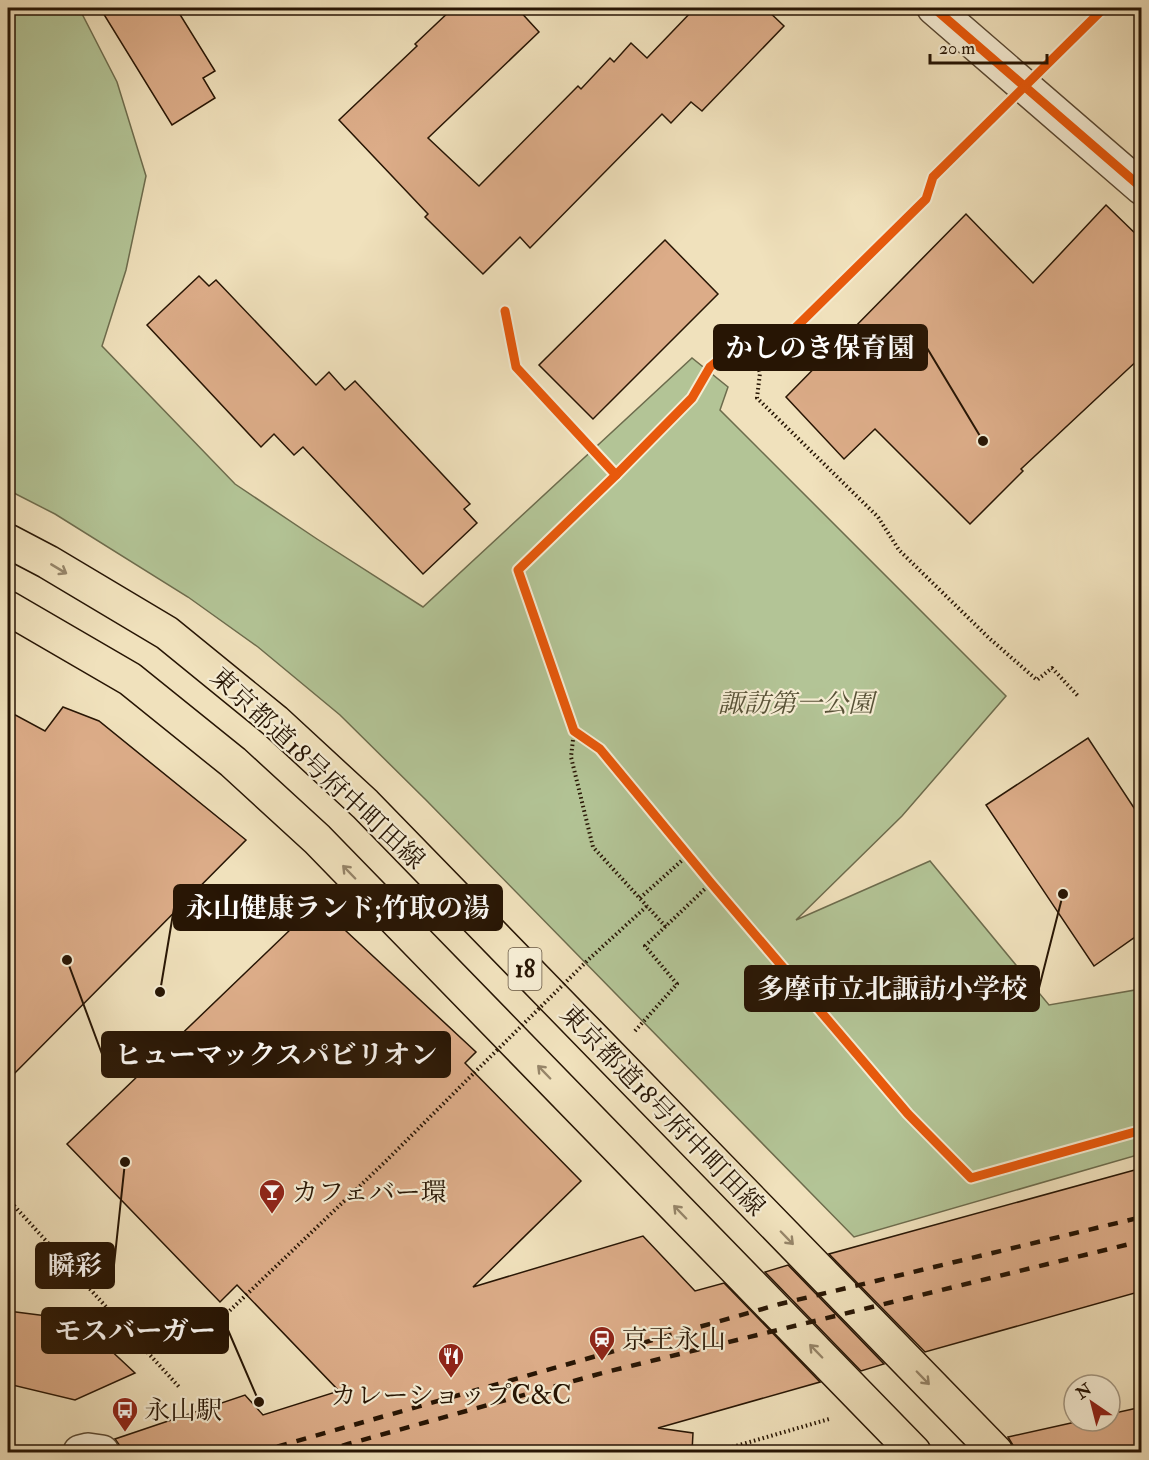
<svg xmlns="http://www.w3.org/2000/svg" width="1149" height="1460" font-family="'IM FELL Double Pica','Noto Serif JP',serif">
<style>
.green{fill:#b3c496;stroke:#6d6c4d;stroke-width:1.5}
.building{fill:#dcac88;stroke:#271504;stroke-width:1.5}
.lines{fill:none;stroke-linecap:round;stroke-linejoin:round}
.minor-casing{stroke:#594832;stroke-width:36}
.major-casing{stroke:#271504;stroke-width:36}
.path{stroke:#271504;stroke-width:4;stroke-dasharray:1.5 3;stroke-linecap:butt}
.minor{stroke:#f5ecd3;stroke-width:33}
.major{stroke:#f0e1bc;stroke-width:33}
.rail{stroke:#271504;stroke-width:4.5;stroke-dasharray:10 10;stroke-linecap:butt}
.path-bridge{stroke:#271504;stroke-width:4;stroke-dasharray:1.5 3;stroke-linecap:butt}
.cycleway-casing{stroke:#f5ecd3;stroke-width:13}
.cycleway{stroke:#e8590c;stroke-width:9}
.oneway{stroke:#968569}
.labels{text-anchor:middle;stroke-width:4.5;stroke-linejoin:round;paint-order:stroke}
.shield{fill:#f5ecd3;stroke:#655642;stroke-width:1.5}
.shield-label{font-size:24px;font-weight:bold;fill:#271504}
.park-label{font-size:26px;font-style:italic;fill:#585237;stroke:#f5ecd3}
.street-label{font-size:26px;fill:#271504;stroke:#f5ecd3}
.poi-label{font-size:26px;fill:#271504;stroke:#f5ecd3;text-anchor:start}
.leader{fill:none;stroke:#271504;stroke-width:2}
.callout-dot{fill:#271504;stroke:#f5ecd3;stroke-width:2}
.callout{fill:#271504;stroke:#271504;stroke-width:2}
.callout-label{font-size:27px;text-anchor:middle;font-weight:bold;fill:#fff}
</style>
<rect width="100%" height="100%" fill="#f0e1bc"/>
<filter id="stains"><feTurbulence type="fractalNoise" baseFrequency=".00333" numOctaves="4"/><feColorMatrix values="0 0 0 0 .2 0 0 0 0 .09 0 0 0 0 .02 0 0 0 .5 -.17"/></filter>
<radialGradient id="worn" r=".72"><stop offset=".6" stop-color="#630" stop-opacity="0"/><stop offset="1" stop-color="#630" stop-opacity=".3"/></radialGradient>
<polygon class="green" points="8,8 79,8 117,82 146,176 126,270 102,346 235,484 317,539 423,607 692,358 728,387 720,410 1006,696 902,816 796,920 930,861 1049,1005 1141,989 1141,1154 854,1237 426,800 340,715 258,647 188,597 55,514 8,490"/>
<g class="building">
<polygon points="100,8 176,8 215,71 203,78 215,98 172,125"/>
<polygon points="453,8 517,8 539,32 428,138 479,186 578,86 581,89 610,58 614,62 631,43 647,58 695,8 765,8 784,26 702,111 691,102 671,123 662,114 530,248 520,237 483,274 425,217 428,214 339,120 417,46 415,44"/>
<polygon points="1106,205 1142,240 1142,356 1021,469 1023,471 970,524 875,429 844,459 786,397 966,214 1033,283"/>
<polygon points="665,240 718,294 593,419 539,365"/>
<polygon points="199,276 209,286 216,280 316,385 329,372 345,390 355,381 470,504 464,509 477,523 423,574 303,447 294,455 274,434 261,447 147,325"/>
<polygon points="63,707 99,721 246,840 8,1080 8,711 45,731"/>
<polygon points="1088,738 1142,820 1142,932 1094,966 986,805"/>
<polygon points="317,904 476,1052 465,1063 581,1181 473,1287 643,1236 695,1291 724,1283 820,1382 658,1428 693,1433 692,1452 120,1452 120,1446 115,1439 245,1395 263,1415 339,1391 237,1285 220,1302 67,1144"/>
<polygon points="1142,1168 1142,1291 925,1352 829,1254"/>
<polygon points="788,1265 884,1364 861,1371 765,1272"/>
<polygon points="8,1311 55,1317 91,1332 135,1373 75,1400 8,1384"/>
<polygon points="1142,1407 1142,1452 1014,1452 1014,1447 1008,1437 1080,1421 1110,1421 1110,1414"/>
</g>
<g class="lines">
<g class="minor-casing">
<g id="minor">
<polyline points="934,8 1142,188"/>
<polyline points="80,1452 88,1450 102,1452"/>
</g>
</g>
<g class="major-casing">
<g id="major">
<polyline points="8,541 48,562 167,633 275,721 365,804 996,1452"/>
<polyline points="8,608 130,679 233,762 317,839 914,1452"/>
</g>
</g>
<g class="path">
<polyline points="1050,62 1104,8"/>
<polyline points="1000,112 933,177 926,199 784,339 769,350 754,353 745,348 730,351 710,367 692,398 616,475 518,570 574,731 600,749 711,883 908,1114 971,1178 1142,1130"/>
<polyline points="505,311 516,367 616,475"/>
<polyline points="754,353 760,373 757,398 878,517 899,550 989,638 1037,680 1052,668 1079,697"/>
<polyline points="574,731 571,757 593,847 666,927"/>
<polyline points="640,898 688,855"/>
<polyline points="589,959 647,906"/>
<polyline points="635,1031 677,984 645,946 711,883"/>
<polyline points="8,1199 180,1388"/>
<polyline points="220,1320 388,1159 474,1073"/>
<polyline points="301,1452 305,1449"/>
<polyline points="715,1452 829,1419"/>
</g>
<use href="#minor" class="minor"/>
<use href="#major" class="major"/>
<g class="rail">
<polyline points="258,1452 780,1304 1142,1217"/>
<polyline points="323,1452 348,1444 606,1372 1142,1241"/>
</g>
<polyline class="path-bridge" points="474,1073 589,959"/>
<g class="cycleway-casing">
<g id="cycleway">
<polyline points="934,8 1142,188"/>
<polyline points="1104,8 933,177 926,199 784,339 769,350 754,353 745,348 730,351 710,367 692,398 616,475 518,570 574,731 600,749 711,883 908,1114 971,1178 1142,1130"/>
<polyline points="505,311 516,367 616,475"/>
</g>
</g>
<use href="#cycleway" class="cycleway"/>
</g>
<defs><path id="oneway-shaft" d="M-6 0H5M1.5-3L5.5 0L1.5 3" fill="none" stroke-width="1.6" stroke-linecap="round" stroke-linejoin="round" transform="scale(1.5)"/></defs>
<g class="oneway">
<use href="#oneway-shaft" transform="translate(59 569) rotate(31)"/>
<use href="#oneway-shaft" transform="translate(349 872) rotate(-134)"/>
<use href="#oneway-shaft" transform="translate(544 1072) rotate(-134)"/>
<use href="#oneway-shaft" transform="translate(680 1212) rotate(-134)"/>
<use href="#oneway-shaft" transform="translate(787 1238) rotate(46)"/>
<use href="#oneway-shaft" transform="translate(816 1351) rotate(-134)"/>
<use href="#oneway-shaft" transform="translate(923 1378) rotate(46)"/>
</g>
<defs>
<g id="bar-pin" transform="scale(1.35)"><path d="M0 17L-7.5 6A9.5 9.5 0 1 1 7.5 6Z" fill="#8f2418" stroke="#f5ecd3"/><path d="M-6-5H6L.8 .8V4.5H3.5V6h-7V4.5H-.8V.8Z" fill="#fff"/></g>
<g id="station-pin" transform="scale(1.35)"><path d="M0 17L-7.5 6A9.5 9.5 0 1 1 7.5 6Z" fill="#8f2418" stroke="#f5ecd3"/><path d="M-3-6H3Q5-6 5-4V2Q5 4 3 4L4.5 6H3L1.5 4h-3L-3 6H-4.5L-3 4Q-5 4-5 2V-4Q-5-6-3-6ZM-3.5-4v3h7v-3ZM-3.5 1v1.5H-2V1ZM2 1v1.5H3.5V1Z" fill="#fff"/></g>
<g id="restaurant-pin" transform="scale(1.35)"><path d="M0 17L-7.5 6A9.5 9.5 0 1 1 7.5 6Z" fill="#8f2418" stroke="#f5ecd3"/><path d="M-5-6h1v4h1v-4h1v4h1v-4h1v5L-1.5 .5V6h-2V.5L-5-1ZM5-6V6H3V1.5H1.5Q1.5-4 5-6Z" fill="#fff"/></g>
<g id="bus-pin" transform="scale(1.35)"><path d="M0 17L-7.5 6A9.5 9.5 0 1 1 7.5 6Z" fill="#8f2418" stroke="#f5ecd3"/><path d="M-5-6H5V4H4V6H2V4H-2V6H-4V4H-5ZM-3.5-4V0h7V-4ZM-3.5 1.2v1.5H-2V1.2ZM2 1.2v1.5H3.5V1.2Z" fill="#fff"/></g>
</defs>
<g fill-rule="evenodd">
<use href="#bar-pin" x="272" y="1192"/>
<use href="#station-pin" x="602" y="1339"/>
<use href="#restaurant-pin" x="451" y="1356"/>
<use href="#bus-pin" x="125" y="1410"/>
</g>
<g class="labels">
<rect class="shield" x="508.5" y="948" width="33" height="42" rx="4.5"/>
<g class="shield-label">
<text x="525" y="977">18</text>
</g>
<g class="park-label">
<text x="796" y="712">諏訪第一公園</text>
</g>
<g class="street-label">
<text transform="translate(318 768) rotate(43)" y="9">東京都道18号府中町田線</text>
<text transform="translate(663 1110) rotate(46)" y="9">東京都道18号府中町田線</text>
</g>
<g class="poi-label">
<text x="292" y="1201">カフェバー環</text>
<text x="622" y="1348">京王永山</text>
<text x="451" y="1404" text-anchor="middle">カレーショップC&amp;C</text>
<text x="144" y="1419">永山駅</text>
</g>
</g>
<path class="leader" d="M983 441L927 348M160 992L174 908M1063 894L1039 988M67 960L102 1054M125 1162L114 1265M259 1402L228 1330"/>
<g class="callout-dot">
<circle cx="983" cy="441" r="6"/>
<circle cx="160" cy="992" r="6"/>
<circle cx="1063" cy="894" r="6"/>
<circle cx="67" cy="960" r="6"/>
<circle cx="125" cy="1162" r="6"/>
<circle cx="259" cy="1402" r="6"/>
</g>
<g class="callout">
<rect x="714" y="325" width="213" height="45" rx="6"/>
<rect x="174" y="885" width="328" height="45" rx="6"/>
<rect x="745" y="966" width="294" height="45" rx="6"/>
<rect x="102" y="1032" width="348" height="45" rx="6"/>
<rect x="36" y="1243" width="78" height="45" rx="6"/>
<rect x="42" y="1308" width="186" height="45" rx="6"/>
</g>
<g class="callout-label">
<text x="820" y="357">かしのき保育園</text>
<text x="338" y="917">永山健康ランド;竹取の湯</text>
<text x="892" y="998">多摩市立北諏訪小学校</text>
<text x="276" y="1064">ヒューマックスパビリオン</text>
<text x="75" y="1275">瞬彩</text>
<text x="135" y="1340">モスバーガー</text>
</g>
<rect width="1149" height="1460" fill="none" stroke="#f0e1bc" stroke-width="30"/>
<rect x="9" y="9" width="1131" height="1442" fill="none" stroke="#271504" stroke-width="3"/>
<rect x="15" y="15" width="1119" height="1430" fill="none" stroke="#271504" stroke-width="1.5"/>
<g transform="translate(1092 1403) rotate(325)"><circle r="28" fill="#f5ecd3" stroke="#a39680" stroke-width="1.5"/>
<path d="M0-4.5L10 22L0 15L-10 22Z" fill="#8f2418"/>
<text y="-9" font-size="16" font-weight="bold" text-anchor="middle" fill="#271504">N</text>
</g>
<path d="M930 54v9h117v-9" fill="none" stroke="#271504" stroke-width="3"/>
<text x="939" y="54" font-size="18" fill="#271504" stroke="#f5ecd3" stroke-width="4.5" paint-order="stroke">20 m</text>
<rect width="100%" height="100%" filter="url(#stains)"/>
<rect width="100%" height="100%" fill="url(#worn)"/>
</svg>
